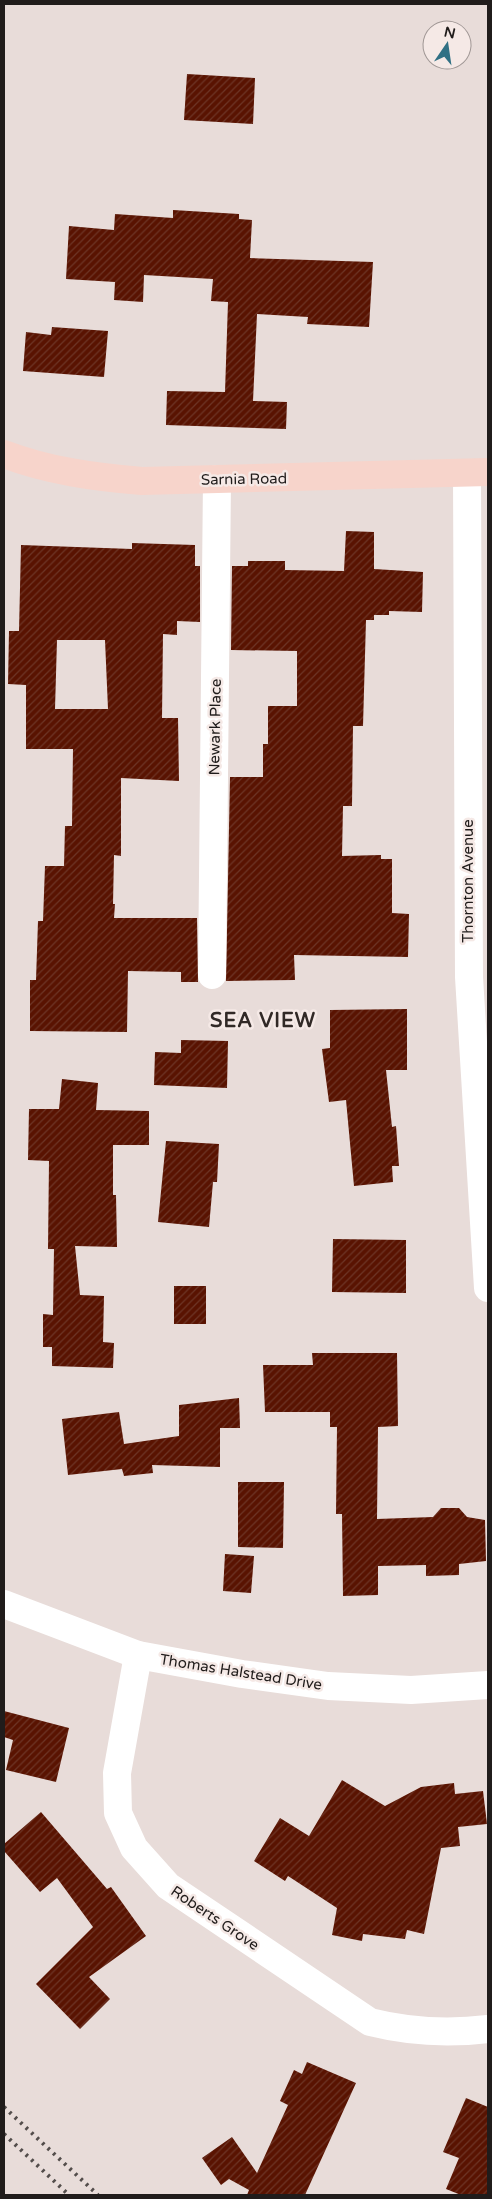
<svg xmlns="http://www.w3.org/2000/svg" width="492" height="2199" font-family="'Varela Round',sans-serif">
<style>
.building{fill:url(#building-hatch);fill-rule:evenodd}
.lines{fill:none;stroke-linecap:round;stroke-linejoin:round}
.street{stroke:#fff;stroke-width:28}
.secondary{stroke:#f7d4cb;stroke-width:28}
.rail{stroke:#534d4b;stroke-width:4;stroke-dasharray:2.5 5;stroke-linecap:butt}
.labels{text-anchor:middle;stroke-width:5;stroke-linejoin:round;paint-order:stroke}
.street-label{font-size:15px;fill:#201c1b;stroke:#f5e9e6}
.district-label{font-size:20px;font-weight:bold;letter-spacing:1px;fill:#312926;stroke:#f5e9e6}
</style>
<defs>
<pattern id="building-hatch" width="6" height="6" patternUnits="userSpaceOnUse" patternTransform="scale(1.25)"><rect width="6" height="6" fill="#591301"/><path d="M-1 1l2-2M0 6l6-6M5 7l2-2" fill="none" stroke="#6d3526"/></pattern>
</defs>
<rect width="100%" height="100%" fill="#e8dcd9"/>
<g class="building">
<polygon points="187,74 255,78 253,124 184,120"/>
<polygon points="173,210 239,214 239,219 252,220 250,258 373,262 369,327 307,324 308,317 257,314 253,401 287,402 286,429 166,425 167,391 225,392 228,302 211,301 213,279 144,275 143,302 114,300 115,282 66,279 69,226 114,230 115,214 173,218"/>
<polygon points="52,327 108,331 104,377 23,371 26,332 51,335"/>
<polygon points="346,531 374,532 374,569 423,572 422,612 389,611 389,615 374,615 374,620 366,620 363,726 353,726 352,806 343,806 342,856 381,855 381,859 392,859 392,913 409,914 408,957 294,955 295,980 226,981 230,777 263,777 263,744 268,744 268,706 297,706 297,651 231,650 232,566 248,566 248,561 285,561 285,570 344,571"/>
<path d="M 132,543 L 195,545 L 195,566 L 200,566 L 200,622 L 177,621 L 177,635 L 163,634 L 162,718 L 178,718 L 179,781 L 121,778 L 121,856 L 114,855 L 113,904 L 115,904 L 114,918 L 197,918 L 198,982 L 181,982 L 181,972 L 128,971 L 127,1032 L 30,1031 L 30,980 L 36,980 L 38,921 L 43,921 L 45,866 L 64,866 L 65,826 L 72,826 L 73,749 L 26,749 L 26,685 L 8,684 L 9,631 L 19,631 L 21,545 L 132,549 ZM 57,640 L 105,640 L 108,709 L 55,709 Z"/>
<polygon points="407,1009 407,1070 386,1070 392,1127 396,1126 399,1166 392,1166 393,1182 354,1186 346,1100 329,1102 322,1049 330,1048 330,1010"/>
<polygon points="181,1040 228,1041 227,1088 154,1085 155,1052 181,1053"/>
<polygon points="62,1079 98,1083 96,1110 149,1111 149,1145 113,1145 113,1195 116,1195 117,1247 75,1246 80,1295 104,1296 103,1342 114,1343 113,1368 52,1366 52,1347 43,1347 43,1314 53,1315 54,1249 48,1249 49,1161 28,1160 29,1109 59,1109"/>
<polygon points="166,1141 219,1144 217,1182 213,1182 209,1227 158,1222"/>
<polygon points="333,1239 406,1240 406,1293 332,1292"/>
<rect x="174" y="1286" width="32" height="38"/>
<polygon points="312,1353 397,1353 398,1426 378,1427 377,1519 433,1517 441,1508 459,1508 467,1517 485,1520 486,1561 459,1564 459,1575 426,1576 426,1565 378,1566 378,1595 343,1596 342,1514 336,1514 337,1427 330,1427 330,1412 265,1412 263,1365 313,1365"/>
<polygon points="239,1398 240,1428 220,1428 220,1467 152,1465 153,1473 124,1476 122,1469 68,1475 62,1419 119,1412 124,1444 179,1436 179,1405"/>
<polygon points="238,1482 284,1482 283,1548 238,1547"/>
<polygon points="225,1554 254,1556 251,1593 223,1591"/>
<polygon points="4,1711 69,1728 56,1782 6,1770 13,1740 4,1737"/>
<polygon points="342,1780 385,1806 421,1787 454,1783 455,1794 483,1791 487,1824 458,1827 460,1846 441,1848 424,1934 407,1930 405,1939 363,1934 362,1941 332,1935 337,1908 288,1876 285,1881 254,1861 280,1818 309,1836"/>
<polygon points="41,1812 107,1889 111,1887 146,1936 89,1977 110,1999 80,2029 36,1984 93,1927 57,1878 40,1892 4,1851 4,1844"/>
<polygon points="307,2062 356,2083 305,2195 247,2195 249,2190 229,2179 221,2185 202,2158 232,2137 257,2173 288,2105 280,2101 294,2070 302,2074"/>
<polygon points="466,2098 488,2107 488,2195 461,2195 446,2189 459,2158 443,2152"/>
</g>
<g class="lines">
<g class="street">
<polyline points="467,473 469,977 488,1288"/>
<polyline points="212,975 217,479"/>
<polyline points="4,1604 138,1655 242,1674 328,1686 411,1690 488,1685"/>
<path d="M 138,1655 L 117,1773 L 118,1813 L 134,1848 L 168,1886 L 370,2022 C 410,2032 447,2034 488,2029"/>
</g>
<path class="secondary" d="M 4,454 C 49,471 94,477 142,481 L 488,472"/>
<g class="rail">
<polyline points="4,2107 98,2195"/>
<polyline points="4,2134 69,2195"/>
</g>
</g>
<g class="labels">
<g class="street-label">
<text transform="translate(244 479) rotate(-1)" y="5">Sarnia Road</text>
<text transform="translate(215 727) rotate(-89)" y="5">Newark Place</text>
<text transform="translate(468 881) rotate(-90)" y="5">Thornton Avenue</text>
<text transform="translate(241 1672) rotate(9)" y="5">Thomas Halstead Drive</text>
<text transform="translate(215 1918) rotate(34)" y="5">Roberts Grove</text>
</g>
<g class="district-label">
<text x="263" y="1027">SEA VIEW</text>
</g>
</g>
<rect width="492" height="2199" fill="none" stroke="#201c1b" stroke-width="10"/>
<g transform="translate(447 45) rotate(13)"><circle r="24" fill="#f5e9e6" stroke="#a09795"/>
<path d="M0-4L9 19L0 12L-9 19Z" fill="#307084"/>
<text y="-8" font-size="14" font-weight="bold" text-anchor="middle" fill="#201c1b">N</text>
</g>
</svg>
